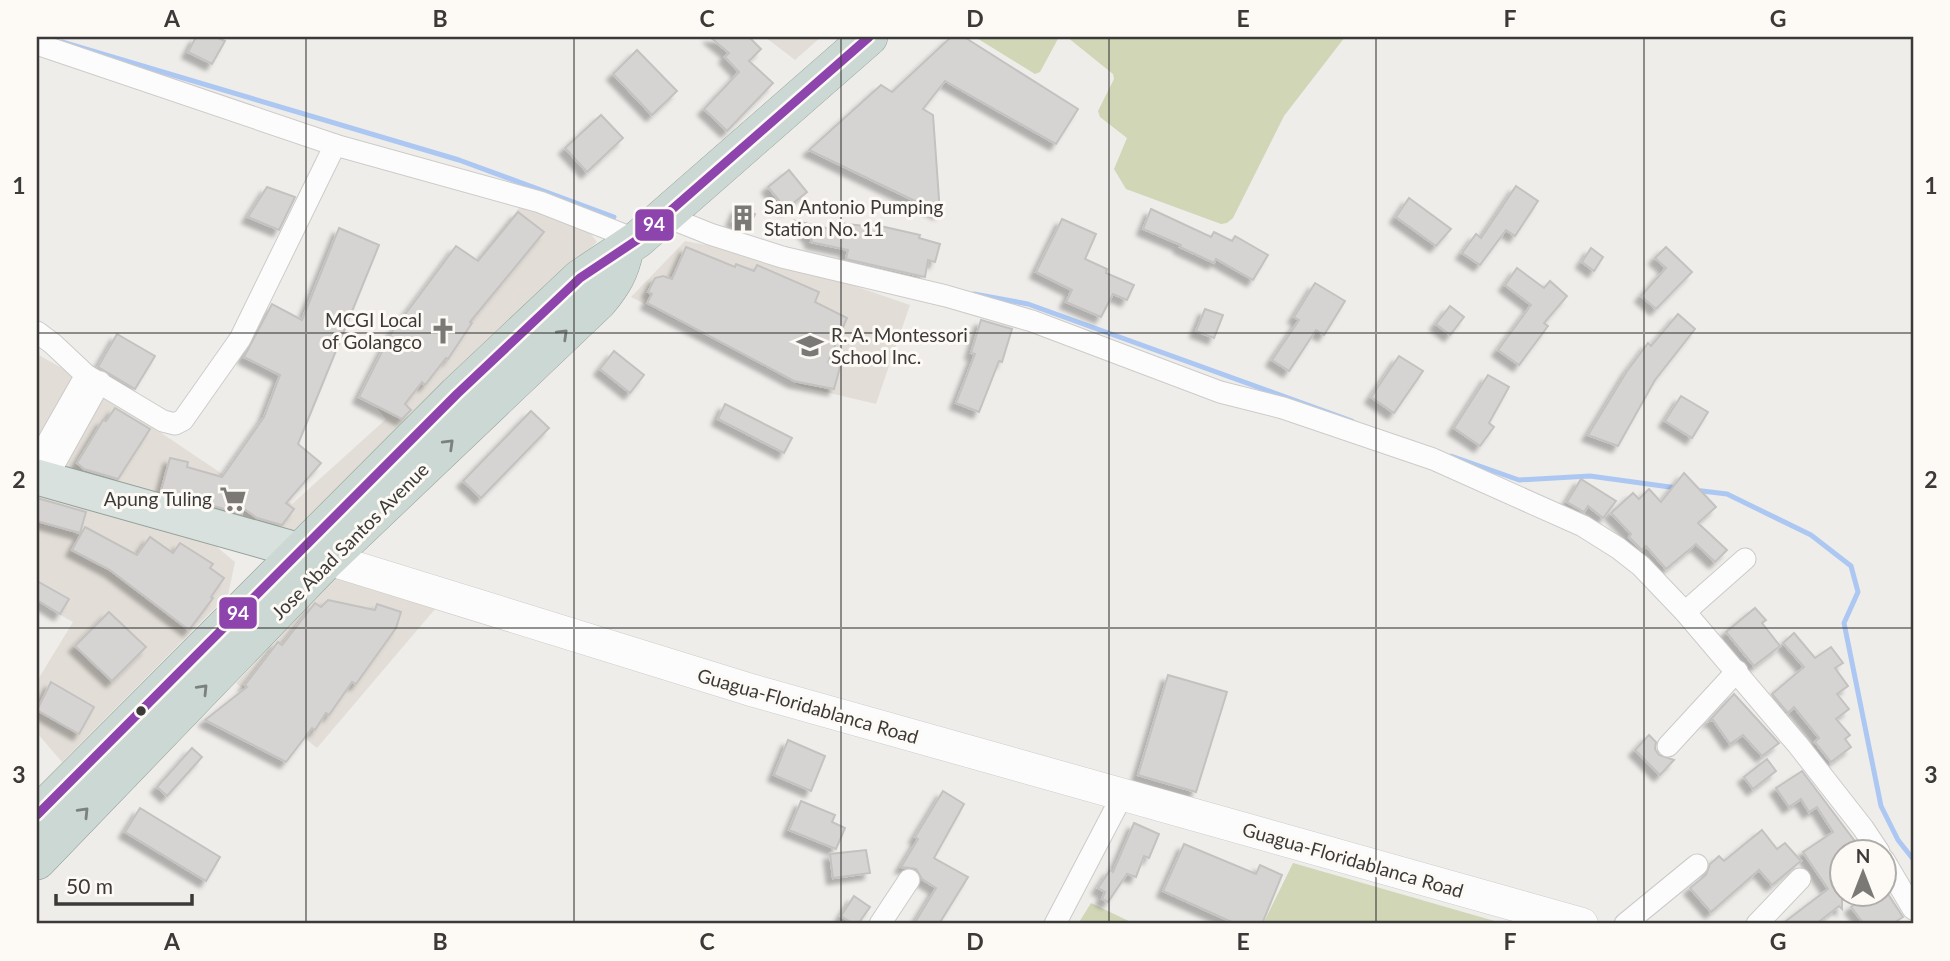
<svg xmlns="http://www.w3.org/2000/svg" width="1950" height="961" font-family="Lato,sans-serif">
<style>
.built{fill:#e2ded7}
.green{fill:#d0d6b6}
.lines{fill:none;stroke-linecap:round;stroke-linejoin:round}
.stream{stroke:#acc8f2;stroke-width:5}
.building{fill:#d6d4d2;stroke:#c4c2c0;stroke-width:2;filter:url(#shadow)}
.minor-casing{stroke:#cdcbc9;stroke-width:23}
.secondary-casing{stroke:#cdcbc9;stroke-width:33}
.primary-casing{stroke:#93a19a;stroke-width:37}
.trunk-casing{stroke:#93a19a;stroke-width:38}
.minor{stroke:#fdfcfc;stroke-width:21}
.secondary{stroke:#fdfcfc;stroke-width:32}
.primary{stroke:#d8e1dd;stroke-width:35}
.trunk{stroke:#ccd8d3;stroke-width:37}
.bus-1-casing{stroke:#fdfaf6;stroke-width:14}
.bus-1{stroke:#8e44ad;stroke-width:9}
.oneway{stroke:#7c817e}
.grid{fill:none;stroke:#3b3a38;stroke-width:2;stroke-opacity:0.55}
.bus-dot{fill:#3b3a38;stroke:#fdfaf6;stroke-width:2.5}
.labels{text-anchor:middle;stroke-width:6;stroke-linejoin:round;paint-order:stroke}
.poi-label{font-size:19px;fill:#3b3a38;stroke:#fdfaf6;text-anchor:start}
.street-label{font-size:19px;fill:#3b3a38;stroke:#fdfaf6}
.line-badge{stroke:#fdfaf6;stroke-width:2.5}
.badge-label{font-size:19px;text-anchor:middle;font-weight:bold;fill:#fff}
.neatline{fill:none;stroke:#3b3a38;stroke-width:2.5}
.grid-label{font-size:23px;text-anchor:middle;font-weight:bold;fill:#3b3a38}
</style>
<defs>
<filter id="shadow"><feDropShadow dx="-6" dy="6" stdDeviation="2" flood-color="#0004"/></filter>
</defs>
<rect width="100%" height="100%" fill="#efedea"/>
<g class="built">
<polygon points="765,37 821,37 795,60"/>
<polygon points="523,203 591,234 597,242 287,544 37,472 37,354 78,377 218,471 255,501 266,488 292,504 386,419 376,407 409,345"/>
<polygon points="685,241 771,257 910,305 876,404 800,386 631,297"/>
<polygon points="37,484 103,505 217,547 235,562 228,595 62,762 37,733 37,681 73,622 37,602"/>
<polygon points="340,574 436,608 317,748 236,683"/>
</g>
<g class="green">
<polygon points="975,37 1059,37 1040,72 1035,74"/>
<polygon points="1067,37 1345,37 1284,116 1233,218 1227,223 1221,224 1126,189 1114,169 1127,138 1100,117 1098,111 1114,79 1113,74"/>
<polygon points="1293,863 1505,924 1263,924"/>
<polygon points="1091,903 1135,924 1078,924"/>
</g>
<g class="lines">
<g class="stream">
<polyline points="62,42 459,160 614,217"/>
<polyline points="974,294 1028,304 1352,421"/>
<polyline points="1451,456 1519,480 1590,476 1677,488"/>
<polyline points="1694,490 1727,494 1811,535 1851,566 1858,592 1844,623 1881,806 1898,840 1913,859"/>
</g>
</g>
<g class="building">
<polygon points="196,37 216,37 225,41 212,64 188,52"/>
<polygon points="710,37 749,37 761,49 749,61 773,83 727,131 704,109 739,72 725,57 729,53"/>
<polygon points="951,37 964,37 1078,109 1056,144 945,81 923,109 933,115 940,213 809,150 881,85 892,92"/>
<polygon points="637,50 677,91 652,115 613,74"/>
<polygon points="601,115 623,138 587,172 565,148"/>
<polygon points="789,170 807,192 786,209 768,187"/>
<polygon points="1516,186 1538,201 1515,236 1506,230 1480,265 1462,253 1476,234 1481,238"/>
<polygon points="267,187 295,197 279,230 248,217"/>
<polygon points="1409,198 1451,229 1436,246 1396,217"/>
<polygon points="738,207 755,214 748,229 732,221"/>
<polygon points="1151,209 1211,237 1214,232 1232,241 1235,236 1268,255 1253,280 1216,259 1214,263 1180,247 1181,245 1143,229"/>
<polygon points="518,212 544,232 470,322 472,323 448,359 446,358 425,385 422,382 405,404 411,410 402,419 359,397 392,332 456,246 478,261"/>
<polygon points="1062,219 1096,234 1085,259 1107,269 1106,273 1134,285 1127,300 1113,294 1101,317 1066,302 1072,290 1036,272"/>
<polygon points="796,221 839,231 840,223 864,226 865,223 876,225 920,235 919,238 940,244 935,262 928,260 925,277 846,259 848,250 811,242 812,240"/>
<polygon points="339,228 379,245 298,444 321,463 286,503 294,509 282,525 257,518 243,508 242,514 161,491 170,458 188,462 187,467 222,477 264,417 280,375 244,357 272,304 302,320"/>
<polygon points="686,247 735,267 736,264 754,271 757,265 819,292 815,302 847,318 828,362 840,367 834,389 794,381 647,303 652,294 648,292 655,278 663,276 672,279"/>
<polygon points="1666,247 1692,272 1656,309 1641,296 1666,268 1655,258"/>
<polygon points="1591,248 1603,257 1594,271 1582,262"/>
<polygon points="1517,268 1544,288 1550,281 1567,296 1544,323 1548,326 1519,365 1498,350 1531,305 1505,285"/>
<polygon points="1315,283 1345,301 1324,335 1316,330 1289,371 1272,360 1299,320 1294,317"/>
<polygon points="1450,306 1464,317 1450,335 1436,324"/>
<polygon points="1205,309 1223,315 1214,338 1196,331"/>
<polygon points="1678,314 1695,329 1655,380 1618,446 1588,435 1627,371 1648,343 1651,346"/>
<polygon points="981,320 1012,329 1002,362 999,361 979,412 956,403 975,354 971,353"/>
<polygon points="117,334 155,356 135,389 98,367"/>
<polygon points="614,351 644,375 630,393 600,369"/>
<polygon points="1399,356 1423,371 1394,413 1371,397"/>
<polygon points="1488,375 1509,387 1489,423 1494,427 1480,446 1454,428"/>
<polygon points="1681,396 1708,412 1692,438 1665,421"/>
<polygon points="725,404 792,438 784,453 718,419"/>
<polygon points="115,408 150,429 118,479 84,469 77,463 103,420 106,421"/>
<polygon points="531,411 549,428 481,498 463,481"/>
<polygon points="1684,473 1716,507 1698,523 1727,550 1715,562 1696,544 1666,569 1646,546 1642,550 1629,537 1631,534 1611,513 1633,493 1639,499 1649,489 1661,502"/>
<polygon points="1581,479 1616,501 1603,518 1588,506 1584,512 1567,502"/>
<polygon points="37,498 86,512 80,533 37,521"/>
<polygon points="85,527 137,555 150,537 173,553 180,543 213,564 210,568 224,578 211,597 213,598 189,630 110,570 72,550"/>
<polygon points="37,581 69,599 60,614 37,600"/>
<polygon points="328,600 375,610 377,604 401,612 396,628 356,684 352,682 329,715 326,713 315,730 312,728 286,762 205,720 247,687 245,685 278,642 282,645 315,603 321,607"/>
<polygon points="1755,608 1766,620 1762,623 1780,646 1754,666 1726,632"/>
<polygon points="109,612 146,647 112,681 75,646"/>
<polygon points="1794,633 1815,658 1831,647 1843,663 1835,668 1848,686 1837,694 1849,709 1836,719 1850,735 1845,739 1851,747 1831,762 1815,742 1819,738 1794,707 1788,713 1772,694 1804,667 1783,643"/>
<polygon points="1168,675 1227,692 1196,792 1138,775"/>
<polygon points="51,682 94,707 79,734 37,710"/>
<polygon points="1734,694 1779,743 1762,756 1743,735 1730,744 1713,720 1709,721"/>
<polygon points="1649,735 1656,742 1655,749 1659,755 1674,760 1660,775 1635,750"/>
<polygon points="788,740 825,756 811,791 774,775"/>
<polygon points="192,748 202,757 167,796 157,787"/>
<polygon points="1767,759 1776,771 1753,789 1744,777"/>
<polygon points="1802,771 1863,852 1842,852 1842,909 1839,906 1816,924 1782,924 1828,889 1803,852 1833,832 1817,807 1809,812 1801,799 1789,807 1776,788"/>
<polygon points="943,791 964,804 934,858 968,877 939,924 914,924 936,888 922,879 916,869 901,867 918,839 915,837"/>
<polygon points="801,801 835,815 832,822 845,828 836,849 789,830"/>
<polygon points="140,808 220,857 206,881 125,832"/>
<polygon points="1134,823 1159,834 1149,858 1144,856 1136,877 1127,874 1108,902 1102,899 1105,892 1098,888 1110,870 1113,872"/>
<polygon points="1762,830 1777,849 1785,843 1801,861 1772,885 1759,870 1711,912 1690,888 1706,875 1710,864 1719,856 1724,861"/>
<polygon points="1184,844 1256,874 1260,865 1282,875 1262,924 1236,924 1163,891"/>
<polygon points="866,850 870,873 833,878 830,854"/>
<polygon points="1869,894 1888,894 1903,917 1892,924 1864,924 1851,907"/>
<polygon points="854,896 870,907 858,924 854,924 841,916"/>
</g>
<g class="lines">
<g class="minor-casing">
<g id="minor">
<polyline points="37,44 335,145 540,202 637,240"/>
<polyline points="665,216 710,234 782,257 946,296 1032,321 1220,392 1283,408 1433,459 1583,526 1618,548 1641,566 1685,612 1798,745 1863,828 1879,852"/>
<polyline points="37,332 53,344 86,375 163,421 175,424 183,420 240,339 335,145"/>
<polyline points="37,461 86,375"/>
<polyline points="46,479 100,382"/>
<polyline points="1685,612 1745,559"/>
<polyline points="1668,746 1737,671"/>
<polyline points="1884,860 1913,909"/>
<polyline points="880,924 909,880"/>
<polyline points="1055,924 1122,796"/>
<polyline points="1625,924 1697,865"/>
<polyline points="1757,924 1800,879"/>
</g>
</g>
<g class="secondary-casing">
<polyline id="secondary" points="328,559 751,690 1582,924"/>
</g>
<g class="primary-casing">
<polyline id="primary" points="37,477 325,558"/>
</g>
<g class="trunk-casing">
<g id="trunk">
<polyline points="37,815 457,394 580,278 637,240 869,37"/>
<path d="M 37,861 L 328,559 L 599,301 C 613,284 621,271 625,249"/>
</g>
</g>
<use href="#minor" class="minor"/>
<use href="#secondary" class="secondary"/>
<use href="#primary" class="primary"/>
<use href="#trunk" class="trunk"/>
<g class="bus-1-casing">
<polyline id="bus-1" points="37,815 457,394 580,278 637,240 869,37"/>
</g>
<use href="#bus-1" class="bus-1"/>
</g>
<defs><path id="oneway-chevron" d="M-2-3.5L2.5 0L-2 3.5" fill="none" stroke-width="1.6" stroke-linecap="round" stroke-linejoin="round" transform="scale(1.75)"/></defs>
<g class="oneway">
<use href="#oneway-chevron" transform="translate(563 334) rotate(-44)"/>
<use href="#oneway-chevron" transform="translate(449 444) rotate(-44)"/>
<use href="#oneway-chevron" transform="translate(203 689) rotate(-46)"/>
<use href="#oneway-chevron" transform="translate(84 812) rotate(-46)"/>
</g>
<path class="grid" d="M 306,37 L 306,924M 574,37 L 574,924M 841,37 L 841,924M 1109,37 L 1109,924M 1376,37 L 1376,924M 1644,37 L 1644,924M 37,333 L 1913,333M 37,628 L 1913,628"/>
<defs>
<g id="building-bare" transform="scale(2.1)"><path d="M-4-6H4V6H1V3H-1V6H-4ZM-2.5-4.3h1.7v1.8h-1.7ZM.8-4.3h1.7v1.8H.8ZM-2.5-1h1.7V.8h-1.7ZM.8-1h1.7V.8H.8Z" fill="#7a7976" stroke="#fdfaf6" stroke-width="2.5" paint-order="stroke"/></g>
<g id="church-bare" transform="scale(2.1)"><path d="M-1.2-6h2.4v3.5h3.3v2.4h-3.3V6h-2.4V-.1h-3.3v-2.4h3.3Z" fill="#7a7976" stroke="#fdfaf6" stroke-width="2.5" paint-order="stroke"/></g>
<g id="school-bare" transform="scale(2.1)"><path d="M0-5L7-2L0 1L-7-2ZM-4 1L0 2.5L4 1V4Q0 6-4 4Z" fill="#7a7976" stroke="#fdfaf6" stroke-width="2.5" paint-order="stroke"/></g>
<g id="supermarket-bare" transform="scale(2.1)"><path d="M-6-5.5h2.5l.6 2H6L4.5 2H-2.5L-4.4-4H-6ZM-1.5 3.2a1.3 1.3 0 1 0 .1 0ZM3 3.2a1.3 1.3 0 1 0 .1 0Z" fill="#7a7976" stroke="#fdfaf6" stroke-width="2.5" paint-order="stroke"/></g>
</defs>
<g fill-rule="evenodd">
<use href="#building-bare" x="743" y="218"/>
<use href="#church-bare" x="443" y="331"/>
<use href="#school-bare" x="810" y="346"/>
<use href="#supermarket-bare" x="233" y="499"/>
</g>
<circle class="bus-dot" cx="141" cy="711" r="6"/>
<g class="labels">
<g class="poi-label">
<text x="764" y="214">San Antonio Pumping<tspan x="764" dy="22">Station No. 11</tspan></text>
<text x="422" y="327" text-anchor="end">MCGI Local<tspan x="422" dy="22">of Golangco</tspan></text>
<text x="831" y="342">R. A. Montessori<tspan x="831" dy="22">School Inc.</tspan></text>
<text x="212" y="506" text-anchor="end">Apung Tuling</text>
</g>
<g class="street-label">
<text transform="translate(350 541) rotate(-45)" y="7">Jose Abad Santos Avenue</text>
<text transform="translate(808 706) rotate(16)" y="7">Guagua-Floridablanca Road</text>
<text transform="translate(1353 860) rotate(16)" y="7">Guagua-Floridablanca Road</text>
</g>
</g>
<g class="line-badge">
<rect x="634" y="208" width="41" height="34" rx="7" fill="#8e44ad"/>
<rect x="218" y="596" width="40" height="34" rx="7" fill="#8e44ad"/>
</g>
<g class="badge-label">
<text x="654" y="231">94</text>
<text x="238" y="620">94</text>
</g>
<rect width="1950" height="961" fill="none" stroke="#fdfaf6" stroke-width="77"/>
<g transform="translate(1863 873)"><circle r="33" fill="#fdfaf6" stroke="#afadaa" stroke-width="2"/>
<path d="M0-5L12 26L0 18L-12 26Z" fill="#7a7976"/>
<text y="-10" font-size="19" font-weight="bold" text-anchor="middle" fill="#3b3a38">N</text>
</g>
<path d="M56 894v10h136v-10" fill="none" stroke="#3b3a38" stroke-width="3.5"/>
<text x="66" y="894" font-size="21" fill="#3b3a38" stroke="#fdfaf6" stroke-width="5" paint-order="stroke">50 m</text>
<rect x="38" y="38" width="1874" height="884" class="neatline"/>
<g class="grid-label">
<text x="172" y="27">A</text>
<text x="440" y="27">B</text>
<text x="707" y="27">C</text>
<text x="975" y="27">D</text>
<text x="1243" y="27">E</text>
<text x="1510" y="27">F</text>
<text x="1778" y="27">G</text>
<text x="19" y="194">1</text>
<text x="1931" y="194">1</text>
<text x="19" y="488">2</text>
<text x="1931" y="488">2</text>
<text x="19" y="783">3</text>
<text x="1931" y="783">3</text>
<text x="172" y="950">A</text>
<text x="440" y="950">B</text>
<text x="707" y="950">C</text>
<text x="975" y="950">D</text>
<text x="1243" y="950">E</text>
<text x="1510" y="950">F</text>
<text x="1778" y="950">G</text>
</g>
</svg>
